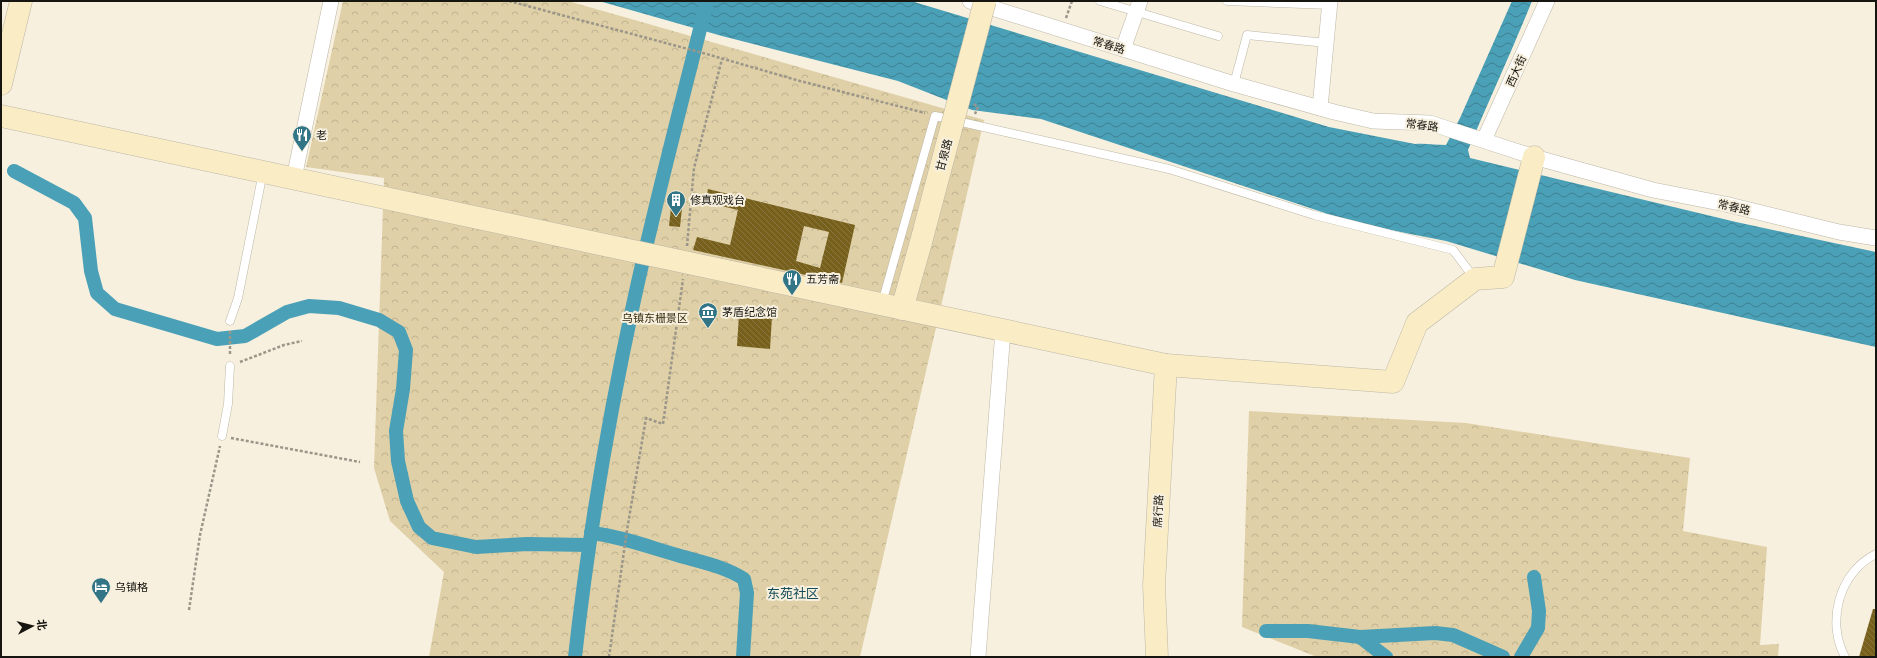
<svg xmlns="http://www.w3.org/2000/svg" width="1877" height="658" font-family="'Titillium Web','Noto Sans SC',sans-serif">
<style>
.forest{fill:url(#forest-crowns)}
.water{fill:url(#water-waves)}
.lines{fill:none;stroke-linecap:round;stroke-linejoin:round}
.canal{stroke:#4aa0b6;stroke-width:14}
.building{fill:url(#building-back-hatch);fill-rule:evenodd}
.lane-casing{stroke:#bdb7a7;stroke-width:9}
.street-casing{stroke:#bdb7a7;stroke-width:16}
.secondary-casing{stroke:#bdb7a7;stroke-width:23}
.path{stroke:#9b968a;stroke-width:2.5;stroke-dasharray:3 2;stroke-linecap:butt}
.lane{stroke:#fff;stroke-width:8}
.street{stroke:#fff;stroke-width:15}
.secondary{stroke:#faecc5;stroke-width:22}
.secondary-bridge-casing{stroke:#bdb7a7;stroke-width:23;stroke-linecap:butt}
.secondary-bridge{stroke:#faecc5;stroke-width:22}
.labels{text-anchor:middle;stroke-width:4;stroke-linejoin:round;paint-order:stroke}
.street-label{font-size:11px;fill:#17150f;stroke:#f7f0df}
.poi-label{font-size:11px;fill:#17150f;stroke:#f7f0df;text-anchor:start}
.park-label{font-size:11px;fill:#372c0e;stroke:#f7f0df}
.quarter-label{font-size:13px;fill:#134b58;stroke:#f7f0df}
</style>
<defs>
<pattern id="forest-crowns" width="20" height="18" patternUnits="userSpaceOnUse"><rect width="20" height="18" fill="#e0d0a7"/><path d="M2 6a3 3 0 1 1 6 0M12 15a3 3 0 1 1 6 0" fill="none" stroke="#bfb28f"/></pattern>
<pattern id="water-waves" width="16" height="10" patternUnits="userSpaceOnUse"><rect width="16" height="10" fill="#4aa0b6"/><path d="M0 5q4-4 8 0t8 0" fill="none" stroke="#3d8192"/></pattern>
<pattern id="building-back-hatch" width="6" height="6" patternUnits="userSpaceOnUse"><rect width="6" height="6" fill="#77601c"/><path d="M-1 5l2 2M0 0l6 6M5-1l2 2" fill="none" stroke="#887643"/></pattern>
</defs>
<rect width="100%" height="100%" fill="#f7f0df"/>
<g class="forest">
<polygon points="343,1 568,1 984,120 860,657 429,657 444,572 390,521 374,468 384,178 306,167"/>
<polygon points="1249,411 1466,423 1690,458 1683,531 1767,547 1760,645 1779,644 1778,657 1317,657 1242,627"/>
</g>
<path class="water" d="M 599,1 L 911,1 L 1329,127 L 1415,144 C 1426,143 1435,145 1446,145 L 1460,118 L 1512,1 L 1532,1 C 1512,51 1489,100 1468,150 L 1470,158 L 1736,222 L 1876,252 L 1876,347 L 1575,280 L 1446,241 L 1330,218 L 1325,213 L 1041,119 L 972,110 L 898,81 L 722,36 Z"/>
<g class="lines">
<g class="canal">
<polyline points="14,171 74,203 85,218 91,271 97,293 115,309 217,339 245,336 287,312 309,306 339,308 379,320 399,332 406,350 403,389 396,431 398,461 407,501 419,527 432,538 476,547 527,544 589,545"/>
<path d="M 591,533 C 620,536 649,547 677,555 C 700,562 724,566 744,579 L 747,593 L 743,657"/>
<polyline points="1266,631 1308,631 1360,637 1435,633 1453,635 1503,657"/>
<polyline points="1360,637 1386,657"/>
<path d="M 575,657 C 588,539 608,421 633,305 C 655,203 682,102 707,1"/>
<polyline points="1521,657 1538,628 1539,611 1534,577"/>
</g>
</g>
<g class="building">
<path d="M 708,189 L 855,225 L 842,283 L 693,250 L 697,237 L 730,245 L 738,210 L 705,202 ZM 804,226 L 829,232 L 820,268 L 796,261 Z"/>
<polygon points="671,207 682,208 680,227 669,226"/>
<polygon points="739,314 772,317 770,349 737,346"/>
<polygon points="1873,609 1876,609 1876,657 1859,657"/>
</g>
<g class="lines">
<g class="lane-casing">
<g id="lane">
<polyline points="1100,1 1218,36"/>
<polyline points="1227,1 1330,5"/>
<polyline points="1234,84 1247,35 1326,43"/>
<polyline points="882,303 935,116 1169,169 1314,215 1453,250 1475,279"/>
<polyline points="230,321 238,298 263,172"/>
<polyline points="222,436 228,404 230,366"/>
<path d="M 1845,657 C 1826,622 1839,572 1876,554"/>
</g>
</g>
<g class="street-casing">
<g id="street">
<polyline points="970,1 1234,84 1334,112 1373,121 1430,123 1534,157 1653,190 1725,204 1839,232 1876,238"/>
<polyline points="1123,49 1140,1"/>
<polyline points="1320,108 1330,1"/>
<polyline points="1484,140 1547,1"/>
<polyline points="294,178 331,1"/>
<polyline points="978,657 1003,330"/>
</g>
</g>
<g class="secondary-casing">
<g id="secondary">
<polyline points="1,84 21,1"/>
<polyline points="1,116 1166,365 1393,382 1417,323 1475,279 1503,277 1534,157"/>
<polyline points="902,309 921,242"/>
<polyline points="1157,657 1154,585 1166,365"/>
</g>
</g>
<g class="path">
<polyline points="509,1 703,53 800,81 925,113"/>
<polyline points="1066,18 1072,1"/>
<polyline points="974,104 978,107 975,114"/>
<polyline points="687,246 694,168 722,59"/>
<polyline points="230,331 230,356"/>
<polyline points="240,362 284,345 302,341"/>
<polyline points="231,438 360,462"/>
<polyline points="189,610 200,535 220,446"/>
<polyline points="609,657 627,530 646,418 663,424 683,279"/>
</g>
<use href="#lane" class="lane"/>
<use href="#street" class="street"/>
<use href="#secondary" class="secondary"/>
<g class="secondary-bridge-casing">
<polyline id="secondary-bridge" points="921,242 985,1"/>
</g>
<use href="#secondary-bridge" class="secondary-bridge"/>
</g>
<defs>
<g id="restaurant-pin" transform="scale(1)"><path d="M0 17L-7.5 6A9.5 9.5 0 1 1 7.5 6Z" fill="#327586" stroke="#f7f0df"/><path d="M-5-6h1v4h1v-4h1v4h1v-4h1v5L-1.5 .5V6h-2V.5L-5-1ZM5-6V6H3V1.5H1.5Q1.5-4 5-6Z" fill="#fff"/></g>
<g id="building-pin" transform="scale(1)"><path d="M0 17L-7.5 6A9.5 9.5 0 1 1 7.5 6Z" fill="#327586" stroke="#f7f0df"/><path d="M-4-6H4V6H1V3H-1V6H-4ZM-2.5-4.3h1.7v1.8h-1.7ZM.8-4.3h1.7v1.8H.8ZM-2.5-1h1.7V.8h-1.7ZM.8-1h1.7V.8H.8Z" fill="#fff"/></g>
<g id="museum-pin" transform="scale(1)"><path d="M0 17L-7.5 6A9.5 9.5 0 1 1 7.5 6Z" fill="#327586" stroke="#f7f0df"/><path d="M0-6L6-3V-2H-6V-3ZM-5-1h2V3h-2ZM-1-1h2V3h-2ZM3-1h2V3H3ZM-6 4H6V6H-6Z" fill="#fff"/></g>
<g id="hotel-pin" transform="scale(1)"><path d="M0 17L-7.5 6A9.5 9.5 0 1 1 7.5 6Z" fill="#327586" stroke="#f7f0df"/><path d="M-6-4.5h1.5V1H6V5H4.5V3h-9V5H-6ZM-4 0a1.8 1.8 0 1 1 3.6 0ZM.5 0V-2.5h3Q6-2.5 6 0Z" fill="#fff"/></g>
</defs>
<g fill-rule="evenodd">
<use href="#restaurant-pin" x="302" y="135"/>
<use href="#building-pin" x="676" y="200"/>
<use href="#restaurant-pin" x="792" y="279"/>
<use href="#museum-pin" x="708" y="312"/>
<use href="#hotel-pin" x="101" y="587"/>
</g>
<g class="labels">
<g class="street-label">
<text transform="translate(1109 45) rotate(17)" y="4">常春路</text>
<text transform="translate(1516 71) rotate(-66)" y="4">西大街</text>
<text transform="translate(1422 125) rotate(7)" y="4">常春路</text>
<text transform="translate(944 155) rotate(-75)" y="4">甘泉路</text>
<text transform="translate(1734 207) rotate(13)" y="4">常春路</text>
<text transform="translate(1158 511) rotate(-87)" y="4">席行路</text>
</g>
<g class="poi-label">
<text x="316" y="139">老</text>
<text x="690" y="204">修真观戏台</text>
<text x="806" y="283">五芳斋</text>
<text x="722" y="316">茅盾纪念馆</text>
<text x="115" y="591">乌镇格</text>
</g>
<g class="park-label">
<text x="655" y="322">乌镇东栅景区</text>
</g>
<g class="quarter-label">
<text x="793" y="598">东苑社区</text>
</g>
</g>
<rect width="1877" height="658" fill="none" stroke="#17150f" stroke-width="4"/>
<g transform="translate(32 626) rotate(83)" stroke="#f7f0df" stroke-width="3" paint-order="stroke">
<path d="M0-3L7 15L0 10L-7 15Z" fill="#17150f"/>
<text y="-6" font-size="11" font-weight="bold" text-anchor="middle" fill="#17150f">北</text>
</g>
</svg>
